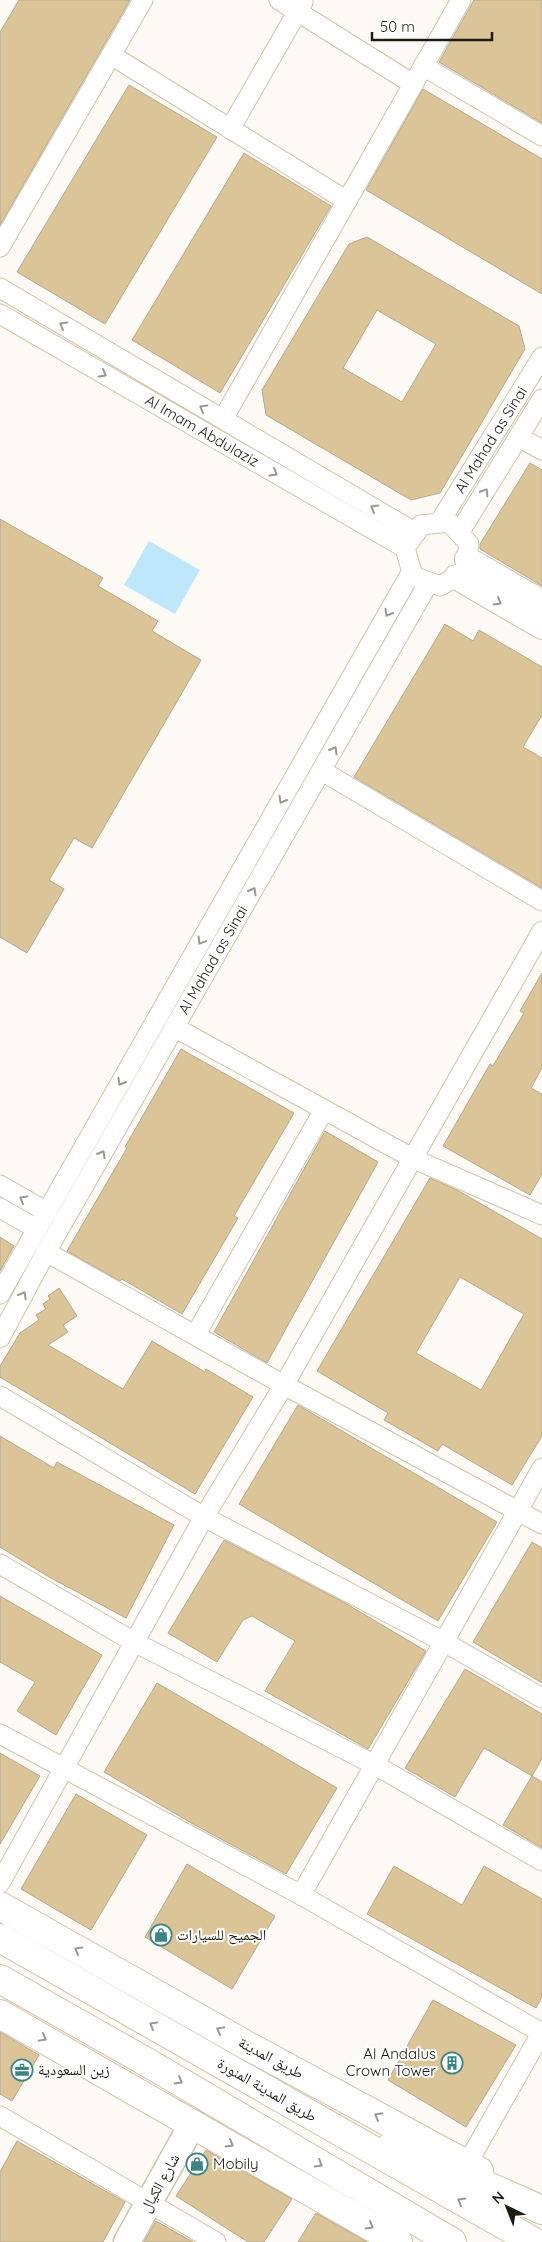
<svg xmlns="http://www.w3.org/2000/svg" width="542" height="2242" font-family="Quicksand,'Noto Naskh Arabic',sans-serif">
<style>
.water{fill:#bee7fc}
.building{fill:#dbc497;stroke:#b5a88f;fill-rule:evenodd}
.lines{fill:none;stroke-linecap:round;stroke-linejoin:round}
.minor-casing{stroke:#d0c4aa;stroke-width:21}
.tertiary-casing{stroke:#d0c4aa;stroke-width:26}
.secondary-casing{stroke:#d0c4aa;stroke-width:29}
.primary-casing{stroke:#d0c4aa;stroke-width:30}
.motorway-casing{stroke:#d0c4aa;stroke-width:30}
.minor{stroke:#fff;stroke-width:19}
.tertiary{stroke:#fff;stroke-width:24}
.secondary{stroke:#fff;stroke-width:26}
.primary{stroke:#fff;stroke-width:28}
.motorway{stroke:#fff;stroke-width:28}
.oneway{stroke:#9b9894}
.labels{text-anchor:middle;stroke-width:4;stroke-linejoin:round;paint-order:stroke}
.street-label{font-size:15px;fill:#201b12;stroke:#fff}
.poi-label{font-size:15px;fill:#201b12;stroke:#fff;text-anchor:start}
</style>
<rect width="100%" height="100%" fill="#fdfaf5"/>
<polygon class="water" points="149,541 200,570 175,614 124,585"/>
<g class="building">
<polygon points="19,0 130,0 0,225 0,32"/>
<polygon points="474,0 542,0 542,123 439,62"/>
<polygon points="129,85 217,137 105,324 17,272"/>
<polygon points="423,89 542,159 542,294 366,190"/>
<polygon points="244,153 331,206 220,393 132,340"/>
<path d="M 367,237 L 519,326 L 525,349 L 440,493 L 411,500 L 266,415 L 262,390 L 349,244 ZM 377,310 L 436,344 L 402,402 L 343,368 Z"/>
<polygon points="530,463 542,470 542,586 480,549 480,544"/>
<polygon points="0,519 103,578 98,586 158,621 152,631 201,660 92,848 74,838 49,880 64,889 27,953 0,937"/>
<polygon points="445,624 473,641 479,630 542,667 542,715 523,747 542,758 542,888 354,777"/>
<polygon points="542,973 542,1068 531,1088 542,1094 542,1174 530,1195 443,1146 490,1064 493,1066 524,1013 520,1011"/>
<polygon points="181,1049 294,1113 234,1216 238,1218 182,1314 122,1279 120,1281 67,1251 127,1148 125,1147"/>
<polygon points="325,1131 378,1162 267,1363 214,1332"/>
<path d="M 430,1178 L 457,1190 L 542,1239 L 542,1436 L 512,1485 L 442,1444 L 438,1451 L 384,1420 L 388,1413 L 317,1371 ZM 460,1277 L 524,1314 L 481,1390 L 416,1353 Z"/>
<polygon points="0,1237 14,1246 0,1271"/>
<polygon points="59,1288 77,1316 63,1325 68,1332 48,1345 123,1389 152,1341 205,1372 206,1369 253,1397 195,1494 0,1377 0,1366 20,1333 39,1320 36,1315 46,1309 43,1304 50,1299 48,1296"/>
<polygon points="298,1405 497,1522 438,1621 239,1504"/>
<polygon points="0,1436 54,1468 57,1462 174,1525 126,1618 49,1577 0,1547"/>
<polygon points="224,1540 345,1603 426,1651 368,1749 265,1691 295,1641 252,1616 243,1620 217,1662 168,1633"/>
<polygon points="532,1542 542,1548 542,1683 473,1642"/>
<polygon points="0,1596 102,1655 56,1735 17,1711 35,1682 0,1662"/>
<polygon points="465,1669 542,1714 542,1759 532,1776 484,1748 455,1797 405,1768"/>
<polygon points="157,1683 337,1788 286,1874 193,1824 104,1772"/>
<polygon points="0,1753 40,1776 0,1844"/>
<polygon points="532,1776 542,1782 542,1848 503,1825"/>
<polygon points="76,1794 147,1835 91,1930 21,1889"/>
<polygon points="187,1864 275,1916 232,1989 145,1937"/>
<polygon points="394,1866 462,1905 484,1866 542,1899 542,1997 536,2008 367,1914"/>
<polygon points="433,2000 516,2045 466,2127 388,2080"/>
<polygon points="0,2032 39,2055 12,2101 0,2094"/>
<polygon points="17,2141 125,2202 103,2242 0,2242 0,2172"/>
<polygon points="206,2150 292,2199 264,2242 248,2242 176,2196"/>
<polygon points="316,2213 367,2242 298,2242"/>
<polygon points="156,2221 193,2242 144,2242"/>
</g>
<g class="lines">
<g class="minor-casing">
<g id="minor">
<polyline points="279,0 413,84"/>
<polyline points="111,55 347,201"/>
<polyline points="423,66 542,136"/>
<polyline points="230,129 303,2"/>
<polyline points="0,247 143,0"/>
<polyline points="0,288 416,533"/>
<polyline points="0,314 405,548"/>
<polyline points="223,419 461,0"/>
<polyline points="519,437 542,450"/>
<polygon points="449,522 469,544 465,572 440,586 413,576 405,548 421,525"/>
<polyline points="439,523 542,357"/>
<polyline points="459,533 542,399"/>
<polyline points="322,771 542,901"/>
<polyline points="174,1027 414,1159 542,1215"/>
<polyline points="0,1185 47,1212"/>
<polyline points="0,1208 37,1229"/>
<polyline points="46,1252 284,1385 542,1524"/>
<polyline points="0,1294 412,571"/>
<polyline points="196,1334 324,1110"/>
<polyline points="0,1338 46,1252 429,582"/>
<polyline points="0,1396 204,1517 444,1642 542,1698"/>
<polyline points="0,1564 134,1642 375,1765 542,1861"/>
<polyline points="0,1734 301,1895 542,2033"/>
<polyline points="0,1883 204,1517 284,1385 542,931"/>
<polyline points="301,1895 542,1468"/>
<polyline points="0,2116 216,2242"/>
<polyline points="467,2164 542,2032"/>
</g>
</g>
<g class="tertiary-casing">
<g id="tertiary">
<polyline points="467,559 542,602"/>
<polyline points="456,577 542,627"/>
</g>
</g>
<g class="secondary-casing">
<polyline id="secondary" points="127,2242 193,2123"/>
</g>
<g class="primary-casing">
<g id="primary">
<polyline points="0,1906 248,2046 479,2171"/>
<polyline points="0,2014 398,2242"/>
</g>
</g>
<g class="motorway-casing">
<g id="motorway">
<polyline points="0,1938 534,2242"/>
<polyline points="0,1979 150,2064 452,2242"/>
<polyline points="393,2144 542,2210"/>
</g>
</g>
<use href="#minor" class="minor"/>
<use href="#tertiary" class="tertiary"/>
<use href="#secondary" class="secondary"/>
<use href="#primary" class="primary"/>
<use href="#motorway" class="motorway"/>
</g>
<defs><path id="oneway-chevron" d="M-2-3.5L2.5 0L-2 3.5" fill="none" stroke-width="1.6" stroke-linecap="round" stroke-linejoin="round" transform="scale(1.25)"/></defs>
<g class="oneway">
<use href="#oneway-chevron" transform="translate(63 325) rotate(-150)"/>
<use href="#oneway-chevron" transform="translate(103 374) rotate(30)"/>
<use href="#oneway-chevron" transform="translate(203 408) rotate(-150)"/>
<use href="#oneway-chevron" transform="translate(274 473) rotate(30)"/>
<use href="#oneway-chevron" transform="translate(485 492) rotate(-58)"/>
<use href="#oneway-chevron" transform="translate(374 508) rotate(-150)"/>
<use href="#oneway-chevron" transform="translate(498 602) rotate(30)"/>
<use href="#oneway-chevron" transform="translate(388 613) rotate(120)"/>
<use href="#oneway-chevron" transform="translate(334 750) rotate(-60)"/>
<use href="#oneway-chevron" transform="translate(282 800) rotate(120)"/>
<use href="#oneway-chevron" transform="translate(253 891) rotate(-60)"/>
<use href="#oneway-chevron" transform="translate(201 941) rotate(121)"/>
<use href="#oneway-chevron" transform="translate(121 1082) rotate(120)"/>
<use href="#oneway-chevron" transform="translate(102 1154) rotate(-60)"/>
<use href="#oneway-chevron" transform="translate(23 1199) rotate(-150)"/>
<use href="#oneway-chevron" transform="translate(23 1295) rotate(-62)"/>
<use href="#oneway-chevron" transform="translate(78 1950) rotate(-150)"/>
<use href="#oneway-chevron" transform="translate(153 2025) rotate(-150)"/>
<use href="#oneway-chevron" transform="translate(220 2030) rotate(-151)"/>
<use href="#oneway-chevron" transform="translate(43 2038) rotate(29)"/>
<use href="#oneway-chevron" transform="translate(179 2081) rotate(31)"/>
<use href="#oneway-chevron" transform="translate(378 2116) rotate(-152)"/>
<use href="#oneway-chevron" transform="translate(230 2144) rotate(30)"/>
<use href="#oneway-chevron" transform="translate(319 2164) rotate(31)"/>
<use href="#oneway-chevron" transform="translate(461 2201) rotate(-150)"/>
<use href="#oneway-chevron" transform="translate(370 2226) rotate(30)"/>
</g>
<defs>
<g id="shop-ring" transform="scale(1.125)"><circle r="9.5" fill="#fff" stroke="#3c8484" stroke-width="1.5"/><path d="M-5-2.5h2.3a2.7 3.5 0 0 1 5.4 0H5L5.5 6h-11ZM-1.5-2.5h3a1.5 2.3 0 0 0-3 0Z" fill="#3c8484"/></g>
<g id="building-ring" transform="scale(1.125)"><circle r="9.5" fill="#fff" stroke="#3c8484" stroke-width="1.5"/><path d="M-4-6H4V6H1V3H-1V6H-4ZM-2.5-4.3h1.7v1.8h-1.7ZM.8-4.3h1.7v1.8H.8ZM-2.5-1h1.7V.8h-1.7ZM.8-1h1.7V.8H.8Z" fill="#3c8484"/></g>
<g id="office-ring" transform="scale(1.125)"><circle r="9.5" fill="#fff" stroke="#3c8484" stroke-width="1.5"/><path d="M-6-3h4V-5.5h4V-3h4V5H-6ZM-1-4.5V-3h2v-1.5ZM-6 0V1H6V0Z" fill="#3c8484"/></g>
</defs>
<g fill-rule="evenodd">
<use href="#shop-ring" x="161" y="1935"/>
<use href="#building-ring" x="452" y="2063"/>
<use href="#office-ring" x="22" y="2070"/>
<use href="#shop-ring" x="197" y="2164"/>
</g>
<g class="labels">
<g class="street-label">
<text transform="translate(202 431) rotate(30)" y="5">Al Imam Abdulaziz</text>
<text transform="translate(491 440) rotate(-58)" y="5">Al Mahad as Sinai</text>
<text transform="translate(213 960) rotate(-60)" y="5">Al Mahad as Sinai</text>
<text transform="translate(271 2058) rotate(28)" y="5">طريق المدينة</text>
<text transform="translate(267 2090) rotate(30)" y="5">طريق المدينة المنورة</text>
<text transform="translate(160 2183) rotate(-61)" y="5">شارع الكيال</text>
</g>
<g class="poi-label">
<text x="177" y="1940">الجميح للسيارات</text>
<text x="436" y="2059" text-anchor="end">Al Andalus<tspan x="436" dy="17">Crown Tower</tspan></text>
<text x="38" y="2075">زين السعودية</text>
<text x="213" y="2169">Mobily</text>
</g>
</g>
<g transform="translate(507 2207) rotate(317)" stroke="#ffffff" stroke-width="4" paint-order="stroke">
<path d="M0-4L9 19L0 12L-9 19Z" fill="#201b12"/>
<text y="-8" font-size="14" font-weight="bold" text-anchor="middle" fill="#201b12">N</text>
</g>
<path d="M372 32v8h120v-8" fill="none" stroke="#201b12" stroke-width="2.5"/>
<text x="380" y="32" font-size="15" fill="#201b12" stroke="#ffffff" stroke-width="4" paint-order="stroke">50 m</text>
</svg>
